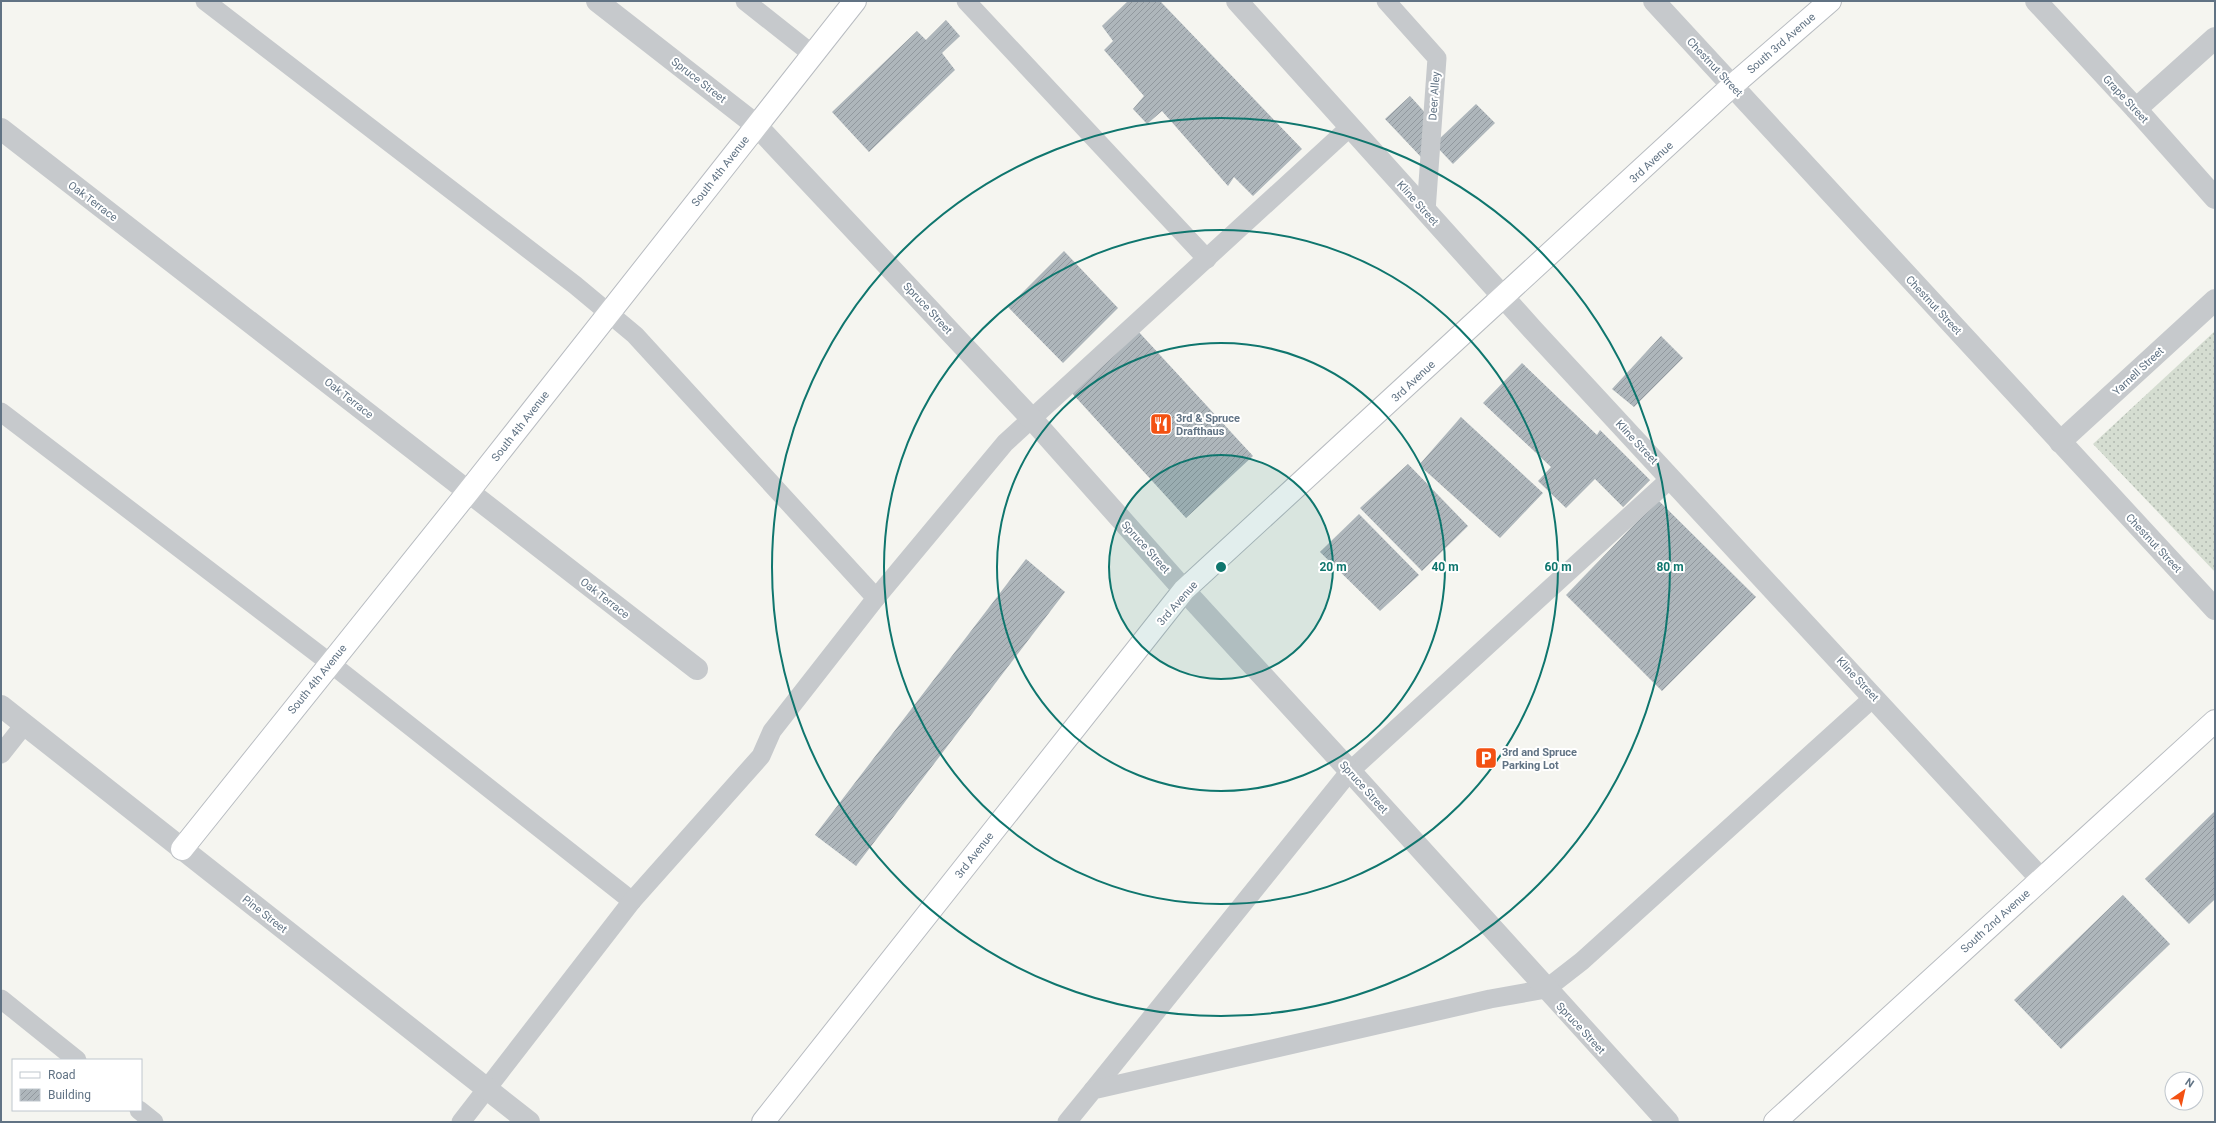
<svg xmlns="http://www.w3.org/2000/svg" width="2216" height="1123" font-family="Roboto,sans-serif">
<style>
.garden{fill:url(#garden-dots)}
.building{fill:url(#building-hatch)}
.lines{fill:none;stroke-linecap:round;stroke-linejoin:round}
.secondary-casing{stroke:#b8bcc1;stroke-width:24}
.lane{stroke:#c6c9cc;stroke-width:19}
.street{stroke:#c6c9cc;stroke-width:22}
.secondary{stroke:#fff;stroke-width:22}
.ring{fill:none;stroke:#0f766e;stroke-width:2}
.labels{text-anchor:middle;stroke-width:4;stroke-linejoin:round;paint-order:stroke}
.street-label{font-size:11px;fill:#617384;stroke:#fff}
.poi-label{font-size:11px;font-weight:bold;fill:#617384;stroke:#fff;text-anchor:start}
.centre{fill:#0f766e;stroke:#fff;stroke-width:2}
.ring-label{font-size:12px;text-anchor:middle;font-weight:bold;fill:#0f766e;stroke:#fff;stroke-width:4;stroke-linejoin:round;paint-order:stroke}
</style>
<defs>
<pattern id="garden-dots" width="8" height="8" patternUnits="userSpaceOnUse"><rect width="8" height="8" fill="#d5ddd1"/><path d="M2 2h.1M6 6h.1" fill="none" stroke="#b0b8af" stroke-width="1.8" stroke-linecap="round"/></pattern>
<pattern id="building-hatch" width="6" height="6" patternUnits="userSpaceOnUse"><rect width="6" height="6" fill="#aeb6bb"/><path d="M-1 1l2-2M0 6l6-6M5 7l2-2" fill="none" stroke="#91989e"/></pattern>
</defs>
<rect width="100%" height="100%" fill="#f5f5f0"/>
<polygon class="garden" points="2215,331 2215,572 2093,444"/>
<g class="building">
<polygon points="1128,1 1160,1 1302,149 1253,196 1234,177 1228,186 1162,111 1147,124 1133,109 1144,96 1104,50 1113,41 1102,26"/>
<polygon points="946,20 960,36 942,53 955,70 869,152 832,112 917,31 926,40"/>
<polygon points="1410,96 1429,117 1421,157 1385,119"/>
<polygon points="1476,104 1495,123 1453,164 1434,144"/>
<polygon points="1064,251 1118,308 1063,363 1008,307"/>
<polygon points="1137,330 1253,456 1186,518 1070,391"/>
<polygon points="1661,336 1683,358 1634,407 1612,389"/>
<polygon points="1522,363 1597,435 1600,430 1650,480 1623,507 1595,479 1566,508 1538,481 1551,467 1483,403"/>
<polygon points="1461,417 1543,493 1500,538 1419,465"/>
<polygon points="1408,464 1468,526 1422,571 1360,508"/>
<polygon points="1658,500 1756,597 1662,691 1566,595"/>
<polygon points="1359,514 1419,575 1380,611 1320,552"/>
<polygon points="1026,559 1065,592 856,866 815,835"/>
<polygon points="2215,811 2215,899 2189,924 2145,879"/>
<polygon points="2123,895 2170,944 2061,1049 2014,1000"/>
</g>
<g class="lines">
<g class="secondary-casing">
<g id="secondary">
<polyline points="182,849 468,492 855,1"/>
<polyline points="763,1122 1184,590 1733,85 1830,1"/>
<polyline points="1775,1122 2215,721"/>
</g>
</g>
<g class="lane">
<polyline points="205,1 575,285 635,335 876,598"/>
<polyline points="745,1 812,54"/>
<polyline points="966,1 1207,259"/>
<polyline points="1386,1 1437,58 1426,211"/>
<polyline points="1,412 330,663 632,901"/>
<polyline points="1,754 24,725"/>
<polyline points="1,999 77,1060"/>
<polyline points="1093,1090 1350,771 1670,479"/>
<polyline points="139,1110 154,1122"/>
<polyline points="461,1122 632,901 761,756 772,731 876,598 1005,443 1350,127"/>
<polyline points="1067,1122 1093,1090 1490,999 1546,989 1582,961 1874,697"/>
</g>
<g class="street">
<polyline points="597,1 756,125 1032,419 1184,590 1350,771 1668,1122"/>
<polyline points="1237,1 1533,330 2041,879"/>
<polyline points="1654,1 2215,609"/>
<polyline points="2036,1 2136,109 2215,198"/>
<polyline points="2136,109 2215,38"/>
<polyline points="1,129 697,669"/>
<polyline points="2060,442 2215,300"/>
<polyline points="1,706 529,1122"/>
</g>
<use href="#secondary" class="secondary"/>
</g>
<circle cx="1221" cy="567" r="112" fill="#0f766e" fill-opacity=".12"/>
<g class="ring">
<circle cx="1221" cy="567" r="112"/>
<circle cx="1221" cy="567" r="224"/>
<circle cx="1221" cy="567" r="337"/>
<circle cx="1221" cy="567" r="449"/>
</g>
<defs>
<g id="restaurant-square" transform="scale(1.15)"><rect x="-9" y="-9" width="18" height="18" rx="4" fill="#f35112" stroke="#fff"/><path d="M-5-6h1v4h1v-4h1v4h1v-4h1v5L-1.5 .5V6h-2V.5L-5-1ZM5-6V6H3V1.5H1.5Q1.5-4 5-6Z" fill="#fff"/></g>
<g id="parking-square" transform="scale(1.15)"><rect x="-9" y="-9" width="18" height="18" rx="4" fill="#f35112" stroke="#fff"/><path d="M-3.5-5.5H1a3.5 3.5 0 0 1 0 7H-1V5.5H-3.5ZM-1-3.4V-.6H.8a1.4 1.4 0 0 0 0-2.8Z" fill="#fff"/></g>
</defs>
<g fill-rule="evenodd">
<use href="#restaurant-square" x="1161" y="424"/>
<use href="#parking-square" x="1486" y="758"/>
</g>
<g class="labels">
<g class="street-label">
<text transform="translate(1781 43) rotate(-41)" y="4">South 3rd Avenue</text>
<text transform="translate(1715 67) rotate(47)" y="4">Chestnut Street</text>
<text transform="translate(699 80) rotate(38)" y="4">Spruce Street</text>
<text transform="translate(1434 96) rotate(-86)" y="4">Deer Alley</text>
<text transform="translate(2126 99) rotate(47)" y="4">Grape Street</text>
<text transform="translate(1651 162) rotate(-43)" y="4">3rd Avenue</text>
<text transform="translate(720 171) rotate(-52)" y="4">South 4th Avenue</text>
<text transform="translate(93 201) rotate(37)" y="4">Oak Terrace</text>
<text transform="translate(1418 203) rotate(48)" y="4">Kline Street</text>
<text transform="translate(1934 305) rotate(47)" y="4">Chestnut Street</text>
<text transform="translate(928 308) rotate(47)" y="4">Spruce Street</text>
<text transform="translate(2138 371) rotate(-43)" y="4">Yarnell Street</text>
<text transform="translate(1413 381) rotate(-43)" y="4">3rd Avenue</text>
<text transform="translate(349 398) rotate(38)" y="4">Oak Terrace</text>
<text transform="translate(520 426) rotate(-52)" y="4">South 4th Avenue</text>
<text transform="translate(1637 442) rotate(47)" y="4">Kline Street</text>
<text transform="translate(2154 543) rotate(47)" y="4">Chestnut Street</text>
<text transform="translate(1146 547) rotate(48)" y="4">Spruce Street</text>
<text transform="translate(605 598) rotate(38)" y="4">Oak Terrace</text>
<text transform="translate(1177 603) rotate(-49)" y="4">3rd Avenue</text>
<text transform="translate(317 679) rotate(-51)" y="4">South 4th Avenue</text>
<text transform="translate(1858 679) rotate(47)" y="4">Kline Street</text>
<text transform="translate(1364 787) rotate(48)" y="4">Spruce Street</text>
<text transform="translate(974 855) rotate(-52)" y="4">3rd Avenue</text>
<text transform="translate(265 914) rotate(38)" y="4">Pine Street</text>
<text transform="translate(1995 921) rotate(-42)" y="4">South 2nd Avenue</text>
<text transform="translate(1581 1028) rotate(47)" y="4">Spruce Street</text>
</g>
<g class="poi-label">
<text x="1176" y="422">3rd &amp; Spruce<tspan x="1176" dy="13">Drafthaus</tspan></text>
<text x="1502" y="756">3rd and Spruce<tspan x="1502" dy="13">Parking Lot</tspan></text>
</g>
</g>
<circle cx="1221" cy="567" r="6" class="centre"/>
<g class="ring-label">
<text x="1333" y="571">20 m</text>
<text x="1445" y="571">40 m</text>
<text x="1558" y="571">60 m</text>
<text x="1670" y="571">80 m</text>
</g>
<rect width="2216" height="1123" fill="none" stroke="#617384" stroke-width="4"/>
<rect x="12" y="1059" width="130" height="52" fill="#ffffff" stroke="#c0c7ce"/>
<rect x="20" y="1072" width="20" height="6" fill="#ffffff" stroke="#c0c7ce"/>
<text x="48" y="1079" font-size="12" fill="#617384">Road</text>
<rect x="20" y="1089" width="20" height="12" fill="url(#building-hatch)" stroke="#c0c7ce"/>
<text x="48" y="1099" font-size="12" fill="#617384">Building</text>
<g transform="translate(2184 1091) rotate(34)"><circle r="19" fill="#ffffff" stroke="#c0c7ce"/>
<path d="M0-3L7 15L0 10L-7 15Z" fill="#f35112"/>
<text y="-6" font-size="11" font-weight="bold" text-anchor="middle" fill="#617384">N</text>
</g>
</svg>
